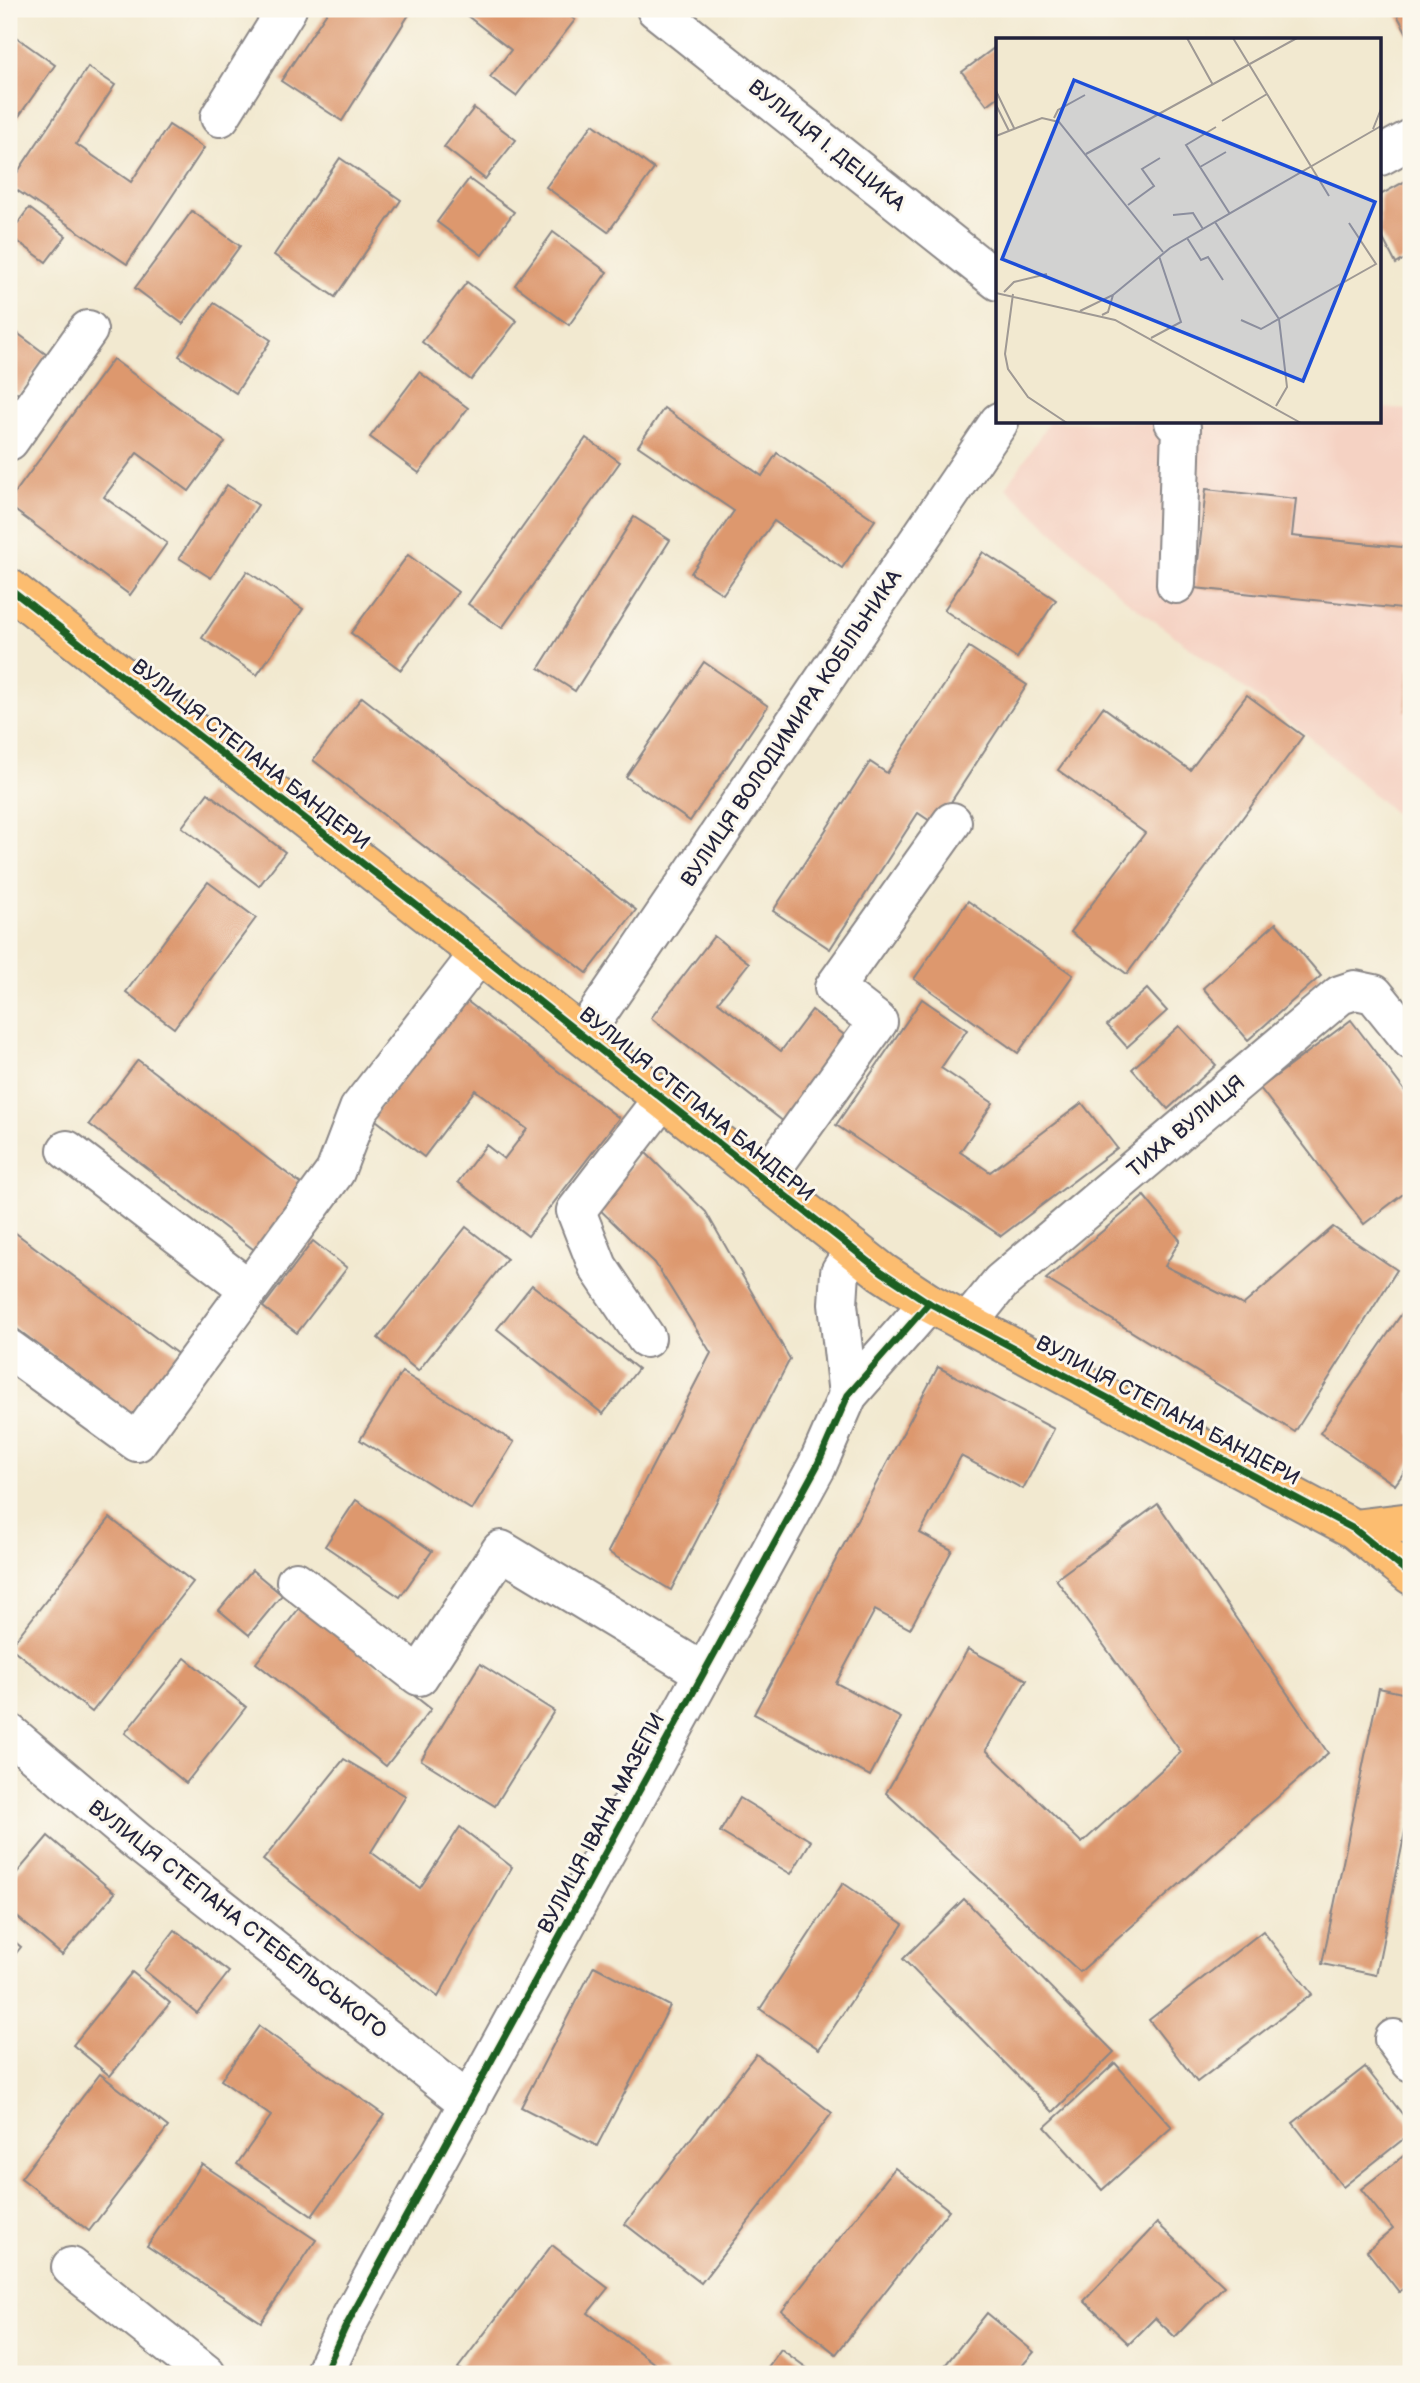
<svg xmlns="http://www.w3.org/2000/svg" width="1420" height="2383" font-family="'Balsamiq Sans',sans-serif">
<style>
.built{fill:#f5d2c3}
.building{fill:#dd986e}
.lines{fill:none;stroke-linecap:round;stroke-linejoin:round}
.minor-casing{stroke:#8a8686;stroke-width:42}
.major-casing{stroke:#8a8686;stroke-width:42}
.minor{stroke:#fff;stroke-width:38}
.major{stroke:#fcbd6f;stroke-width:38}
.cycleway-casing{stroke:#fbf7ec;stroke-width:11}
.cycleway{stroke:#1b5e20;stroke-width:7}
.labels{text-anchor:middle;stroke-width:6;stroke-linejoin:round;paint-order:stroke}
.street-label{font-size:21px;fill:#22223b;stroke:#fbf7ec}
.inset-road{fill:none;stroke:#9f9994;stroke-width:2}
.view{fill:#1d4ed8;fill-opacity:0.15;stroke:#1d4ed8;stroke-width:3.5}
.inset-edge{fill:none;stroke:#22223b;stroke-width:3.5}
</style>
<rect width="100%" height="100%" fill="#fbf7ec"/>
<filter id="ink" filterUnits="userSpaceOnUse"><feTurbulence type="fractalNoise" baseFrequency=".0143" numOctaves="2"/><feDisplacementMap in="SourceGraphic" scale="14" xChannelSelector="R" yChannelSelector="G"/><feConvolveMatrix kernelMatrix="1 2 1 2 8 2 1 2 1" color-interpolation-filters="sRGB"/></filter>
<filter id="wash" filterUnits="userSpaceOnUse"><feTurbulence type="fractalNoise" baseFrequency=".00686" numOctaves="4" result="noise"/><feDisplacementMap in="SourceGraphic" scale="28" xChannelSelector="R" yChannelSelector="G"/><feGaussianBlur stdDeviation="1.57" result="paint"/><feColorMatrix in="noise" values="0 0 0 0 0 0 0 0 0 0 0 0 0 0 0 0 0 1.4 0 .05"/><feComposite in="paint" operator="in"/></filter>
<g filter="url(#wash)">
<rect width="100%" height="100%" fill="#f2e9d0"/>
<polygon class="built" points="1380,408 1411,410 1411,828 1306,734 1126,600 1006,488 1049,422 1380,422"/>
<g id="blocks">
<g class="building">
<polygon points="329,9 403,9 410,13 342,121 281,81"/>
<polygon points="469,9 561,9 575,20 516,96 490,77 511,50 465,14"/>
<polygon points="1394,9 1411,9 1411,41"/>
<polygon points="9,32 55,65 9,130"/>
<polygon points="994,48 998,55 998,97 987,105 962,72"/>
<polygon points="88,67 115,85 76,144 131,182 169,125 204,148 127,264 9,185"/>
<polygon points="474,108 516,140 485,179 444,147"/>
<polygon points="593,124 654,169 608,232 546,187"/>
<polygon points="340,158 401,200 335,297 274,255"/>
<polygon points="1411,178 1411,255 1396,264 1380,233 1380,195"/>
<polygon points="469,179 514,212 482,255 437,222"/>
<polygon points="29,208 66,236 46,262 9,235"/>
<polygon points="192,211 240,246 183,324 135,288"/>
<polygon points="553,232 607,272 569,325 515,285"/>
<polygon points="467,282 517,321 471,380 422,342"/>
<polygon points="214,303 271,340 236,393 179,356"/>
<polygon points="9,327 47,355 18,394 9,387"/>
<polygon points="113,359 225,442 189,491 137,453 104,497 167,543 130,595 9,506 9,501"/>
<polygon points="419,372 468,408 419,473 370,437"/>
<polygon points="664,408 762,476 777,453 875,520 842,568 774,521 723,594 691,573 734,511 638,446"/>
<polygon points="586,438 620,462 502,628 468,604"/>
<polygon points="227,485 258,505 211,578 179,558"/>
<polygon points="1206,489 1296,499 1292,536 1411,548 1411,610 1195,588"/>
<polygon points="634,517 670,540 575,691 539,668"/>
<polygon points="983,552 1056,600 1017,658 944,610"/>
<polygon points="408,555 458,592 401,670 351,633"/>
<polygon points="247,571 303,609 257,675 202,638"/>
<polygon points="969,647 1027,685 936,825 918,813 830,949 773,911 870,762 887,773"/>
<polygon points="704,662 768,706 690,821 626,777"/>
<polygon points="1409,669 1411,669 1411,712 1405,711"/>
<polygon points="1247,695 1303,736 1127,974 1071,932 1145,833 1058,770 1103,707 1190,770"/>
<polygon points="362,697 636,910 587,973 313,760"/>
<polygon points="208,793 285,852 259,886 182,827"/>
<polygon points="208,882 256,918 174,1028 126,992"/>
<polygon points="968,901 1073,975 1018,1053 914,979"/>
<polygon points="1276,923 1321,976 1248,1040 1203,988"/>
<polygon points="714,936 749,963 718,1002 781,1051 812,1010 848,1038 784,1122 651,1018"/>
<polygon points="1147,989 1167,1011 1127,1047 1107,1025"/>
<polygon points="463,998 619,1118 528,1236 458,1182 486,1145 504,1159 527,1129 475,1090 424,1157 372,1117"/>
<polygon points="922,999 967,1030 941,1068 993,1103 960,1152 990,1172 1082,1103 1117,1148 1001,1236 836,1125"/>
<polygon points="1351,1020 1411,1099 1411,1188 1364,1224 1260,1088"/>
<polygon points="1179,1026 1216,1065 1168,1109 1132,1069"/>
<polygon points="138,1060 305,1187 257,1252 89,1124"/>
<polygon points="645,1152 706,1212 790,1359 671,1590 608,1552 711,1353 655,1263 594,1204"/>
<polygon points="1144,1196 1180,1240 1165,1266 1243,1305 1333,1227 1397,1270 1295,1432 1046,1279"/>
<polygon points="466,1227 507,1259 418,1371 378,1338"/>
<polygon points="9,1228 183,1358 138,1419 9,1323"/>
<polygon points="313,1241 347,1268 297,1333 263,1307"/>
<polygon points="532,1285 638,1369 603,1414 497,1329"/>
<polygon points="1405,1309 1411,1314 1411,1462 1395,1485 1320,1433"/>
<polygon points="938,1367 1054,1429 1023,1489 961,1456 920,1533 952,1550 910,1629 875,1610 836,1683 901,1718 870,1776 754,1714"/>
<polygon points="402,1372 514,1442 472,1510 360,1440"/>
<polygon points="356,1500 432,1551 400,1597 325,1546"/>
<polygon points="1158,1504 1328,1753 1080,1972 886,1793 968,1649 1027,1680 986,1750 1082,1843 1181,1752 1056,1579"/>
<polygon points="110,1518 193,1582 92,1712 10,1647"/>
<polygon points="252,1570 282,1595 249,1635 219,1610"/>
<polygon points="301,1606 431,1709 386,1766 256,1663"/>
<polygon points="185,1658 246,1707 186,1783 125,1733"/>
<polygon points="480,1664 554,1711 495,1806 421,1760"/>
<polygon points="1379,1688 1411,1695 1411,1802 1376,1975 1322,1964"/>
<polygon points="344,1759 406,1796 371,1852 420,1888 460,1827 512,1867 438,1997 263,1860"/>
<polygon points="740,1798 811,1841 791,1874 720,1832"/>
<polygon points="48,1836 115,1893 62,1955 9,1910 9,1882"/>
<polygon points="843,1883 903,1924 819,2049 760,2009"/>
<polygon points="964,1899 1114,2052 1053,2112 903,1959"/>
<polygon points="175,1930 229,1972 197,2013 144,1970"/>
<polygon points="1263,1931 1312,1994 1197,2082 1149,2020"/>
<polygon points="9,1937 21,1947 9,1962"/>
<polygon points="594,1966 670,2006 597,2146 521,2107"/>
<polygon points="132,1972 170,2003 110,2076 73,2045"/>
<polygon points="259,2026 384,2115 312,2216 237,2164 271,2116 221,2080"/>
<polygon points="756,2054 832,2113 701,2283 625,2224"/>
<polygon points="1115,2063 1172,2127 1102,2190 1045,2127"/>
<polygon points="1365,2067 1411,2125 1411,2133 1343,2187 1293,2123"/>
<polygon points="100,2074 168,2127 89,2231 21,2178"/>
<polygon points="1411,2150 1411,2282 1399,2292 1367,2251 1393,2229 1361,2189"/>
<polygon points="202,2164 316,2240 261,2322 147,2246"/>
<polygon points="895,2168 949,2210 836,2354 782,2311"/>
<polygon points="1157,2223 1224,2286 1175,2337 1155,2318 1129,2344 1084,2301"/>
<polygon points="552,2245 608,2288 588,2313 668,2374 466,2374 458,2368"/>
<polygon points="987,2313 1034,2352 1015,2374 938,2374"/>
<polygon points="781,2349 815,2374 763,2374"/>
</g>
</g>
</g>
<g filter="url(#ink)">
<use href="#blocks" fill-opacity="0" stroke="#8a8686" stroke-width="2"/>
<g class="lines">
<g class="minor-casing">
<g id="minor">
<polyline points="656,9 998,281"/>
<polyline points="220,117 287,9"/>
<polyline points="1380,156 1411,139"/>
<polyline points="1174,422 1181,427 1176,584"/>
<polyline points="9,441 88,330"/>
<polyline points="583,1035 999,422"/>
<polyline points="67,1150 249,1289"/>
<polyline points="764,1180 878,1022 834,988 952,822"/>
<polyline points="968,1323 1001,1282 1340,995 1355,990 1374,994 1411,1040"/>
<polyline points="646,1338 598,1267 576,1211 663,1098"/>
<polyline points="9,1349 137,1442 335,1172 359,1109 479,954"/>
<polyline points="848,1395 838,1304 840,1272 854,1250"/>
<polyline points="296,1581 419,1676 501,1550 703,1672"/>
<polyline points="9,1733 138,1842 469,2103"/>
<polyline points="1394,2039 1411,2062"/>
<polyline points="71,2267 206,2374"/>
<polyline points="324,2374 345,2328 817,1466 848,1395 929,1303"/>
</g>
</g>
<g class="major-casing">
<g id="major">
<polyline points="9,588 479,954 882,1272 929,1303 1354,1529 1411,1575"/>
<polyline points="1354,1529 1411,1522"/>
</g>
</g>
<use href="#minor" class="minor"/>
<use href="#major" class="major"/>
<g class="cycleway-casing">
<g id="cycleway">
<polyline points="9,588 479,954 882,1272 929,1303 1354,1529 1411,1575"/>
<polyline points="324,2374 345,2328 817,1466 848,1395 929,1303"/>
</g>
</g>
<use href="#cycleway" class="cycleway"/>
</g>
</g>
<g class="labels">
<g class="street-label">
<text transform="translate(827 145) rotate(39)" y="7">ВУЛИЦЯ І. ДЕЦИКА</text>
<text transform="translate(791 728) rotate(-56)" y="7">ВУЛИЦЯ ВОЛОДИМИРА КОБІЛЬНИКА</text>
<text transform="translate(251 754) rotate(38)" y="7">ВУЛИЦЯ СТЕПАНА БАНДЕРИ</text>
<text transform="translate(697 1104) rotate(39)" y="7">ВУЛИЦЯ СТЕПАНА БАНДЕРИ</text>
<text transform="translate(1186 1126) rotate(-40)" y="7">ТИХА ВУЛИЦЯ</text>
<text transform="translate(1168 1410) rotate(28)" y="7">ВУЛИЦЯ СТЕПАНА БАНДЕРИ</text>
<text transform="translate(601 1823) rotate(-62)" y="7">ВУЛИЦЯ ІВАНА МАЗЕПИ</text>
<text transform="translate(238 1919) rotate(38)" y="7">ВУЛИЦЯ СТЕПАНА СТЕБЕЛЬСЬКОГО</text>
</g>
</g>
<g transform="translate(996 38)">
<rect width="385" height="385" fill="#f2e9d0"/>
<path class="inset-road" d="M 191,0 L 217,47M 237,0 L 333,158M 0,53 L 18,90M 0,67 L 13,93M 58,80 L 62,72 L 89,57M 226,83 L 271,56M 220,89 L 190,107 L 234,176M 377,91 L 385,71M 0,98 L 46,80 L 63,84 L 167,214M 90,116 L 301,0M 204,129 L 230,114M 132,167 L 158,148 L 146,131 L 164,120M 177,177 L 197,175 L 207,191M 219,184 L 283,281 L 291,349 L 280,368M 191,200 L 205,222 L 212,219 L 227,242M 8,254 L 18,244 L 51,236M 0,255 L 119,282 L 305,385M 17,256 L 9,316 L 12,331 L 32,359 L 71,385M 84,273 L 117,257 L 174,210 L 385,88M 106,277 L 112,274 L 117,257M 245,282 L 265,291 L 380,226 L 353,185M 155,300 L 185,284 L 163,218"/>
<path class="view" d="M 78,42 L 379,164 L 307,343 L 6,221 Z"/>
<rect width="385" height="385" class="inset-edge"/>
</g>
<rect width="1420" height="2383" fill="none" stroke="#fbf7ec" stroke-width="35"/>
</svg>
